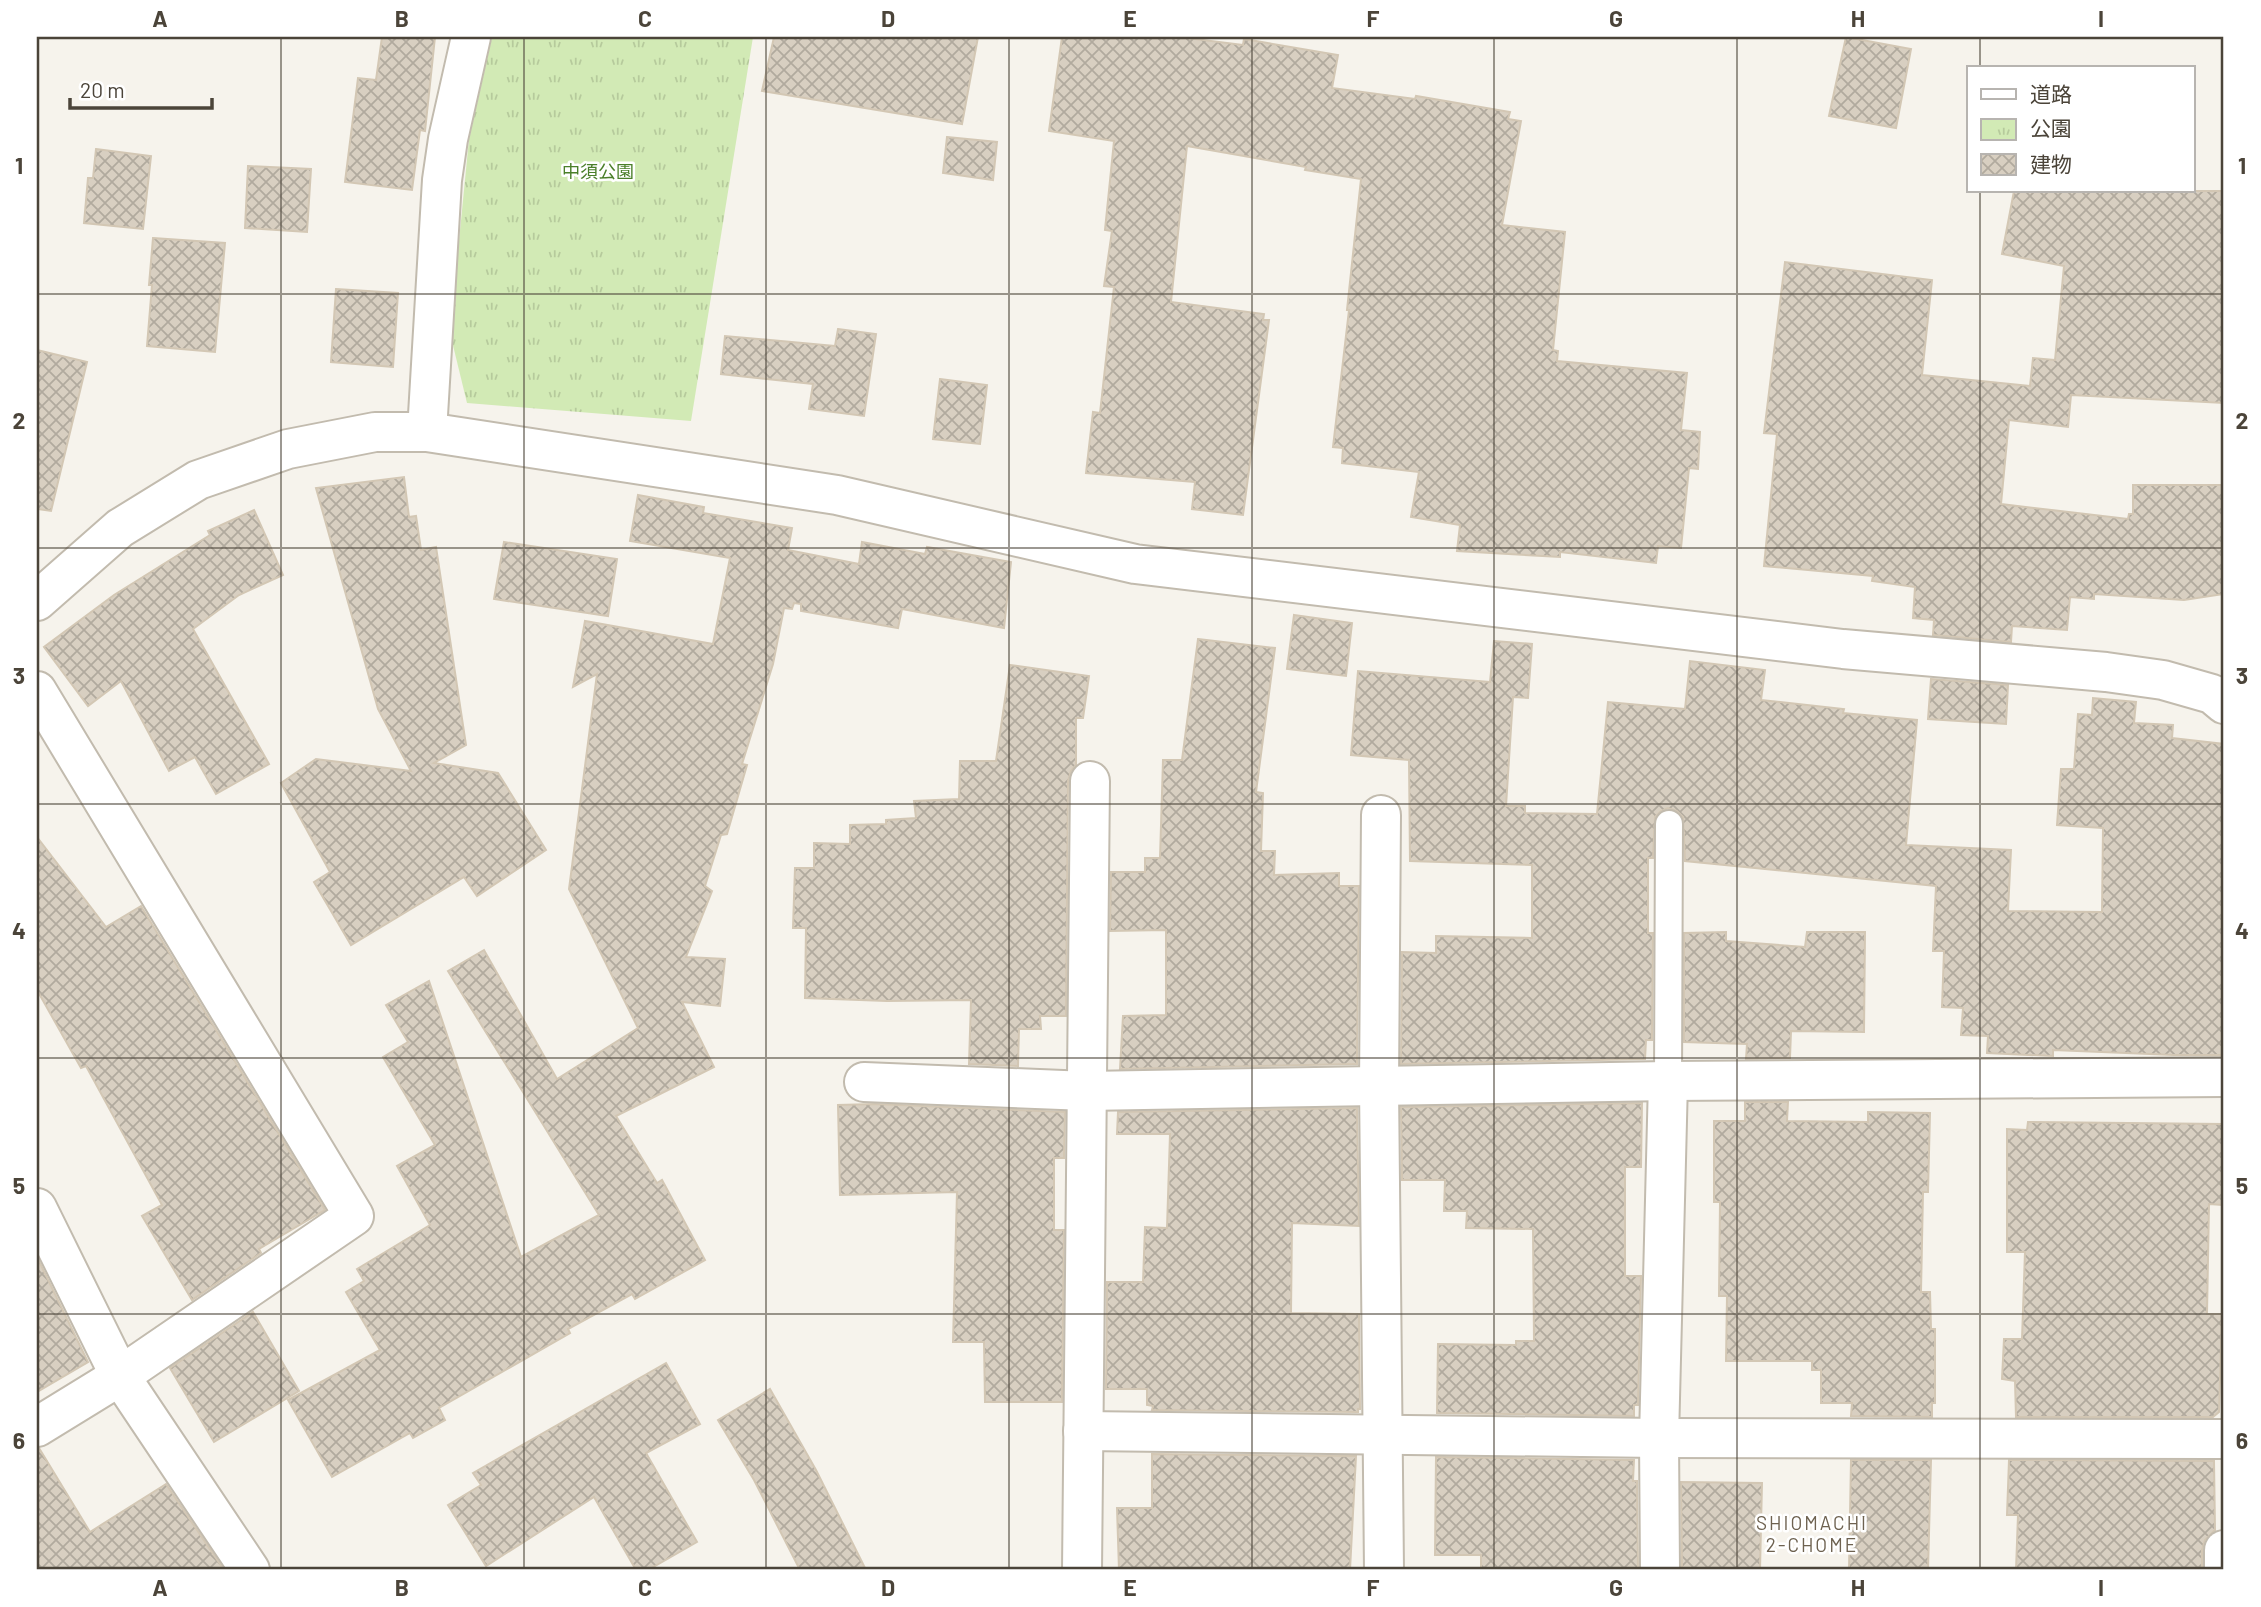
<svg xmlns="http://www.w3.org/2000/svg" width="2261" height="1607" font-family="Barlow,'Noto Sans JP',sans-serif">
<style>
.park{fill:url(#park-tufts)}
.building{fill:url(#building-cross-hatch);stroke:#d3c7b4;stroke-width:2}
.lines{fill:none;stroke-linecap:round;stroke-linejoin:round}
.service-casing{stroke:#c2bbae;stroke-width:30}
.minor-casing{stroke:#c2bbae;stroke-width:42}
.service{stroke:#fff;stroke-width:26}
.minor{stroke:#fff;stroke-width:38}
.grid{fill:none;stroke:#4b4439;stroke-width:2;stroke-opacity:0.55}
.labels{text-anchor:middle;stroke-width:5;stroke-linejoin:round;paint-order:stroke}
.park-label{font-size:18px;fill:#4a7f2a;stroke:#fff}
.neighbourhood-label{font-size:19px;letter-spacing:2px;fill:#6e6250;stroke:#fff}
.neatline{fill:none;stroke:#4b4439;stroke-width:2.5}
.grid-label{font-size:23px;text-anchor:middle;font-weight:bold;fill:#4b4439}
</style>
<defs>
<pattern id="park-tufts" width="24" height="20" patternUnits="userSpaceOnUse" patternTransform="scale(1.75)"><rect width="24" height="20" fill="#d2eab5"/><path d="M3 7l-1-3M5 7V3M7 7l1-3M15 17l-1-3M17 17v-4M19 17l1-3" fill="none" stroke="#b6ca9c"/></pattern>
<pattern id="building-cross-hatch" width="8" height="8" patternUnits="userSpaceOnUse" patternTransform="scale(1.75)"><rect width="8" height="8" fill="#d8cfc1"/><path d="M0 0l8 8M0 8l8-8" fill="none" stroke="#b1aa9e"/></pattern>
</defs>
<rect width="100%" height="100%" fill="#f6f3ec"/>
<polygon class="park" points="492,37 753,37 691,421 467,403 450,333 469,139"/>
<g class="building">
<polygon points="382,37 435,37 425,131 420,130 412,190 345,182 358,78 376,80"/>
<polygon points="774,37 978,37 962,124 762,91"/>
<polygon points="1062,37 1179,37 1243,45 1244,39 1338,55 1332,88 1415,99 1416,96 1510,112 1508,119 1521,121 1502,225 1565,232 1553,350 1558,351 1557,361 1687,373 1681,430 1700,432 1698,469 1689,468 1681,548 1658,546 1656,563 1560,552 1560,557 1457,551 1460,525 1411,517 1419,472 1342,463 1343,448 1333,447 1349,310 1347,310 1361,179 1305,170 1306,167 1187,146 1171,302 1264,314 1263,320 1269,320 1243,515 1192,509 1195,482 1086,473 1093,412 1100,413 1114,287 1104,286 1112,231 1105,230 1114,141 1049,131"/>
<polygon points="1846,37 1911,49 1896,128 1829,116"/>
<polygon points="947,137 997,142 993,180 943,173"/>
<polygon points="96,149 151,156 143,229 84,223 88,178 93,178"/>
<polygon points="248,166 311,169 307,232 245,228"/>
<polygon points="2014,191 2224,191 2224,403 2071,395 2068,427 2009,420 2001,504 2128,519 2129,514 2133,514 2133,485 2224,485 2224,594 2184,600 2094,594 2094,599 2070,597 2067,630 2012,626 2011,642 1933,635 1934,620 1913,618 1915,587 1872,581 1873,576 1764,566 1777,434 1764,433 1785,262 1932,280 1922,375 2030,386 2033,358 2055,360 2064,266 2002,254"/>
<polygon points="153,238 225,243 215,352 147,346 152,285 149,285"/>
<polygon points="336,289 398,293 393,367 331,362"/>
<polygon points="838,329 876,334 864,416 809,409 813,384 721,374 725,336 835,346"/>
<polygon points="37,350 87,362 51,511 37,509"/>
<polygon points="940,379 987,385 980,444 933,439"/>
<polygon points="404,477 409,517 416,516 421,550 436,547 466,745 434,763 498,773 546,850 477,896 464,877 351,945 314,882 330,872 281,783 316,759 411,771 378,709 316,488"/>
<polygon points="638,495 704,507 703,513 792,528 788,550 859,564 862,542 925,554 927,547 1011,562 1004,628 902,609 898,628 801,611 801,604 794,603 792,609 784,608 773,664 742,764 747,765 727,834 721,835 705,886 712,891 686,957 725,959 720,1006 682,1002 714,1067 616,1116 657,1183 662,1180 705,1260 635,1299 632,1294 568,1329 570,1333 439,1408 445,1420 413,1438 410,1433 332,1477 288,1400 380,1350 346,1292 364,1281 357,1269 430,1225 397,1166 435,1145 383,1057 408,1042 386,1005 429,981 521,1257 599,1215 448,971 484,950 557,1079 638,1028 569,889 597,674 573,687 585,621 713,644 730,558 630,541"/>
<polygon points="254,510 283,575 239,595 193,629 269,764 216,794 195,757 169,771 121,681 88,706 44,647 114,595 210,535 208,531"/>
<polygon points="504,542 617,559 608,616 494,599"/>
<polygon points="1294,615 1352,623 1346,676 1287,669"/>
<polygon points="1198,639 1275,648 1256,792 1263,793 1261,851 1275,851 1274,875 1339,873 1339,886 1359,886 1357,1064 1120,1069 1123,1016 1166,1015 1166,930 1110,931 1111,872 1145,872 1145,858 1160,858 1163,760 1182,760"/>
<polygon points="1494,641 1532,644 1528,698 1513,697 1506,806 1525,806 1525,813 1597,814 1608,702 1685,709 1690,661 1765,670 1761,700 1844,709 1843,713 1917,720 1906,845 2011,850 2008,911 2102,912 2103,828 2057,825 2061,769 2074,769 2078,714 2092,715 2093,698 2136,702 2134,723 2173,725 2172,738 2224,744 2224,1055 2174,1055 2053,1050 2053,1056 1987,1053 1988,1036 1961,1035 1963,1008 1942,1007 1944,951 1933,951 1936,886 1685,861 1683,817 1677,811 1668,808 1661,811 1655,817 1653,858 1648,858 1648,933 1653,933 1652,1040 1646,1040 1645,1059 1401,1064 1402,952 1436,953 1436,936 1532,938 1532,865 1410,861 1409,760 1351,755 1358,671 1490,682"/>
<polygon points="1010,665 1089,676 1083,718 1076,718 1076,765 1071,771 1068,781 1066,1016 1040,1016 1041,1029 1019,1029 1018,1066 969,1064 971,1000 887,1001 805,998 806,928 793,928 795,868 814,868 814,843 850,844 850,825 886,824 886,820 916,818 914,801 959,799 960,761 996,761"/>
<polygon points="1931,679 2008,685 2006,724 1928,719"/>
<polygon points="37,837 106,927 141,906 325,1210 259,1249 261,1253 192,1300 142,1216 162,1205 86,1066 81,1068 37,990"/>
<polygon points="1726,932 1726,941 1805,947 1807,932 1865,932 1864,1032 1791,1031 1790,1058 1746,1059 1747,1044 1684,1042 1684,933"/>
<polygon points="1745,1102 1788,1102 1787,1121 1868,1122 1868,1112 1930,1113 1928,1192 1923,1192 1921,1292 1930,1292 1931,1329 1935,1329 1935,1403 1932,1403 1932,1417 1851,1416 1852,1403 1821,1403 1821,1370 1812,1370 1812,1361 1726,1361 1727,1296 1719,1296 1720,1202 1714,1202 1714,1121 1745,1121"/>
<polygon points="1642,1103 1641,1167 1625,1167 1625,1276 1641,1276 1638,1405 1634,1405 1634,1416 1437,1413 1438,1344 1516,1345 1516,1341 1534,1341 1533,1229 1466,1228 1467,1211 1444,1211 1445,1180 1402,1180 1401,1107"/>
<polygon points="875,1104 1065,1112 1064,1158 1054,1158 1054,1230 1064,1230 1062,1402 985,1402 984,1342 953,1342 957,1192 840,1195 838,1105"/>
<polygon points="1357,1108 1359,1226 1292,1223 1291,1313 1359,1314 1360,1409 1358,1409 1358,1412 1152,1410 1153,1406 1147,1405 1147,1389 1106,1389 1107,1282 1143,1282 1145,1227 1167,1228 1170,1134 1117,1134 1118,1112"/>
<polygon points="2028,1122 2223,1124 2222,1205 2209,1204 2207,1314 2222,1314 2219,1412 2213,1417 2016,1417 2015,1381 2002,1379 2004,1339 2022,1339 2025,1252 2007,1252 2007,1129 2027,1130"/>
<polygon points="37,1257 88,1362 37,1392"/>
<polygon points="253,1312 299,1391 214,1442 170,1368"/>
<polygon points="666,1363 700,1424 646,1453 697,1542 648,1570 636,1570 594,1497 486,1566 448,1505 481,1485 473,1473"/>
<polygon points="770,1389 816,1470 866,1570 800,1570 754,1480 718,1420"/>
<polygon points="39,1448 90,1532 166,1484 224,1570 37,1570 37,1449"/>
<polygon points="1152,1454 1356,1456 1350,1570 1119,1570 1117,1508 1152,1508"/>
<polygon points="1436,1457 1634,1460 1633,1481 1637,1481 1638,1570 1481,1570 1481,1555 1435,1555"/>
<polygon points="1851,1460 1931,1460 1928,1570 1849,1570"/>
<polygon points="2009,1460 2214,1461 2215,1530 2205,1540 2202,1550 2202,1570 2016,1570 2018,1515 2007,1515"/>
<polygon points="1681,1482 1762,1483 1760,1570 1682,1570"/>
</g>
<g class="lines">
<g class="service-casing">
<polyline id="service" points="1668,1081 1669,824"/>
</g>
<g class="minor-casing">
<g id="minor">
<polyline points="427,432 442,180 448,139 471,37"/>
<polyline points="37,601 120,528 198,480 288,449 375,432 427,432 837,495 1135,564 1843,649 2106,672 2163,680 2212,694 2224,704"/>
<polyline points="37,691 354,1216 120,1376 37,1427"/>
<polyline points="1381,815 1379,1086 1384,1570"/>
<polyline points="864,1082 1087,1091 1668,1081 2224,1077"/>
<polyline points="37,1208 120,1376 250,1570"/>
<polyline points="1083,1431 1659,1438 2224,1439"/>
<polyline points="1082,1570 1090,781"/>
<polyline points="1660,1570 1659,1438 1668,1081"/>
<polyline points="2224,1570 2224,1550"/>
</g>
</g>
<use href="#service" class="service"/>
<use href="#minor" class="minor"/>
</g>
<path class="grid" d="M 281,37 L 281,1570M 524,37 L 524,1570M 766,37 L 766,1570M 1009,37 L 1009,1570M 1252,37 L 1252,1570M 1494,37 L 1494,1570M 1737,37 L 1737,1570M 1980,37 L 1980,68M 1980,191 L 1980,1570M 37,294 L 2224,294M 37,548 L 2224,548M 37,804 L 2224,804M 37,1058 L 2224,1058M 37,1314 L 2224,1314"/>
<g class="labels">
<g class="park-label">
<text x="598" y="178">中須公園</text>
</g>
<g class="neighbourhood-label">
<text x="1812" y="1530">SHIOMACHI<tspan x="1812" dy="22">2-CHOME</tspan></text>
</g>
</g>
<rect width="2261" height="1607" fill="none" stroke="#ffffff" stroke-width="77"/>
<rect x="1967" y="66" width="228" height="126" fill="#ffffff" stroke="#b7b4b0" stroke-width="2"/>
<rect x="1981" y="89" width="35" height="10" fill="#ffffff" stroke="#b7b4b0" stroke-width="2"/>
<text x="2030" y="102" font-size="21" fill="#4b4439">道路</text>
<rect x="1981" y="119" width="35" height="21" fill="url(#park-tufts)" stroke="#b7b4b0" stroke-width="2"/>
<text x="2030" y="136" font-size="21" fill="#4b4439">公園</text>
<rect x="1981" y="154" width="35" height="21" fill="url(#building-cross-hatch)" stroke="#b7b4b0" stroke-width="2"/>
<text x="2030" y="172" font-size="21" fill="#4b4439">建物</text>
<path d="M70 98v10h142v-10" fill="none" stroke="#4b4439" stroke-width="3.5"/>
<text x="80" y="98" font-size="21" fill="#4b4439" stroke="#ffffff" stroke-width="5" paint-order="stroke">20 m</text>
<rect x="38" y="38" width="2184" height="1530" class="neatline"/>
<g class="grid-label">
<text x="160" y="27">A</text>
<text x="402" y="27">B</text>
<text x="645" y="27">C</text>
<text x="888" y="27">D</text>
<text x="1130" y="27">E</text>
<text x="1373" y="27">F</text>
<text x="1616" y="27">G</text>
<text x="1858" y="27">H</text>
<text x="2101" y="27">I</text>
<text x="19" y="174">1</text>
<text x="2242" y="174">1</text>
<text x="19" y="429">2</text>
<text x="2242" y="429">2</text>
<text x="19" y="684">3</text>
<text x="2242" y="684">3</text>
<text x="19" y="939">4</text>
<text x="2242" y="939">4</text>
<text x="19" y="1194">5</text>
<text x="2242" y="1194">5</text>
<text x="19" y="1449">6</text>
<text x="2242" y="1449">6</text>
<text x="160" y="1596">A</text>
<text x="402" y="1596">B</text>
<text x="645" y="1596">C</text>
<text x="888" y="1596">D</text>
<text x="1130" y="1596">E</text>
<text x="1373" y="1596">F</text>
<text x="1616" y="1596">G</text>
<text x="1858" y="1596">H</text>
<text x="2101" y="1596">I</text>
</g>
</svg>
